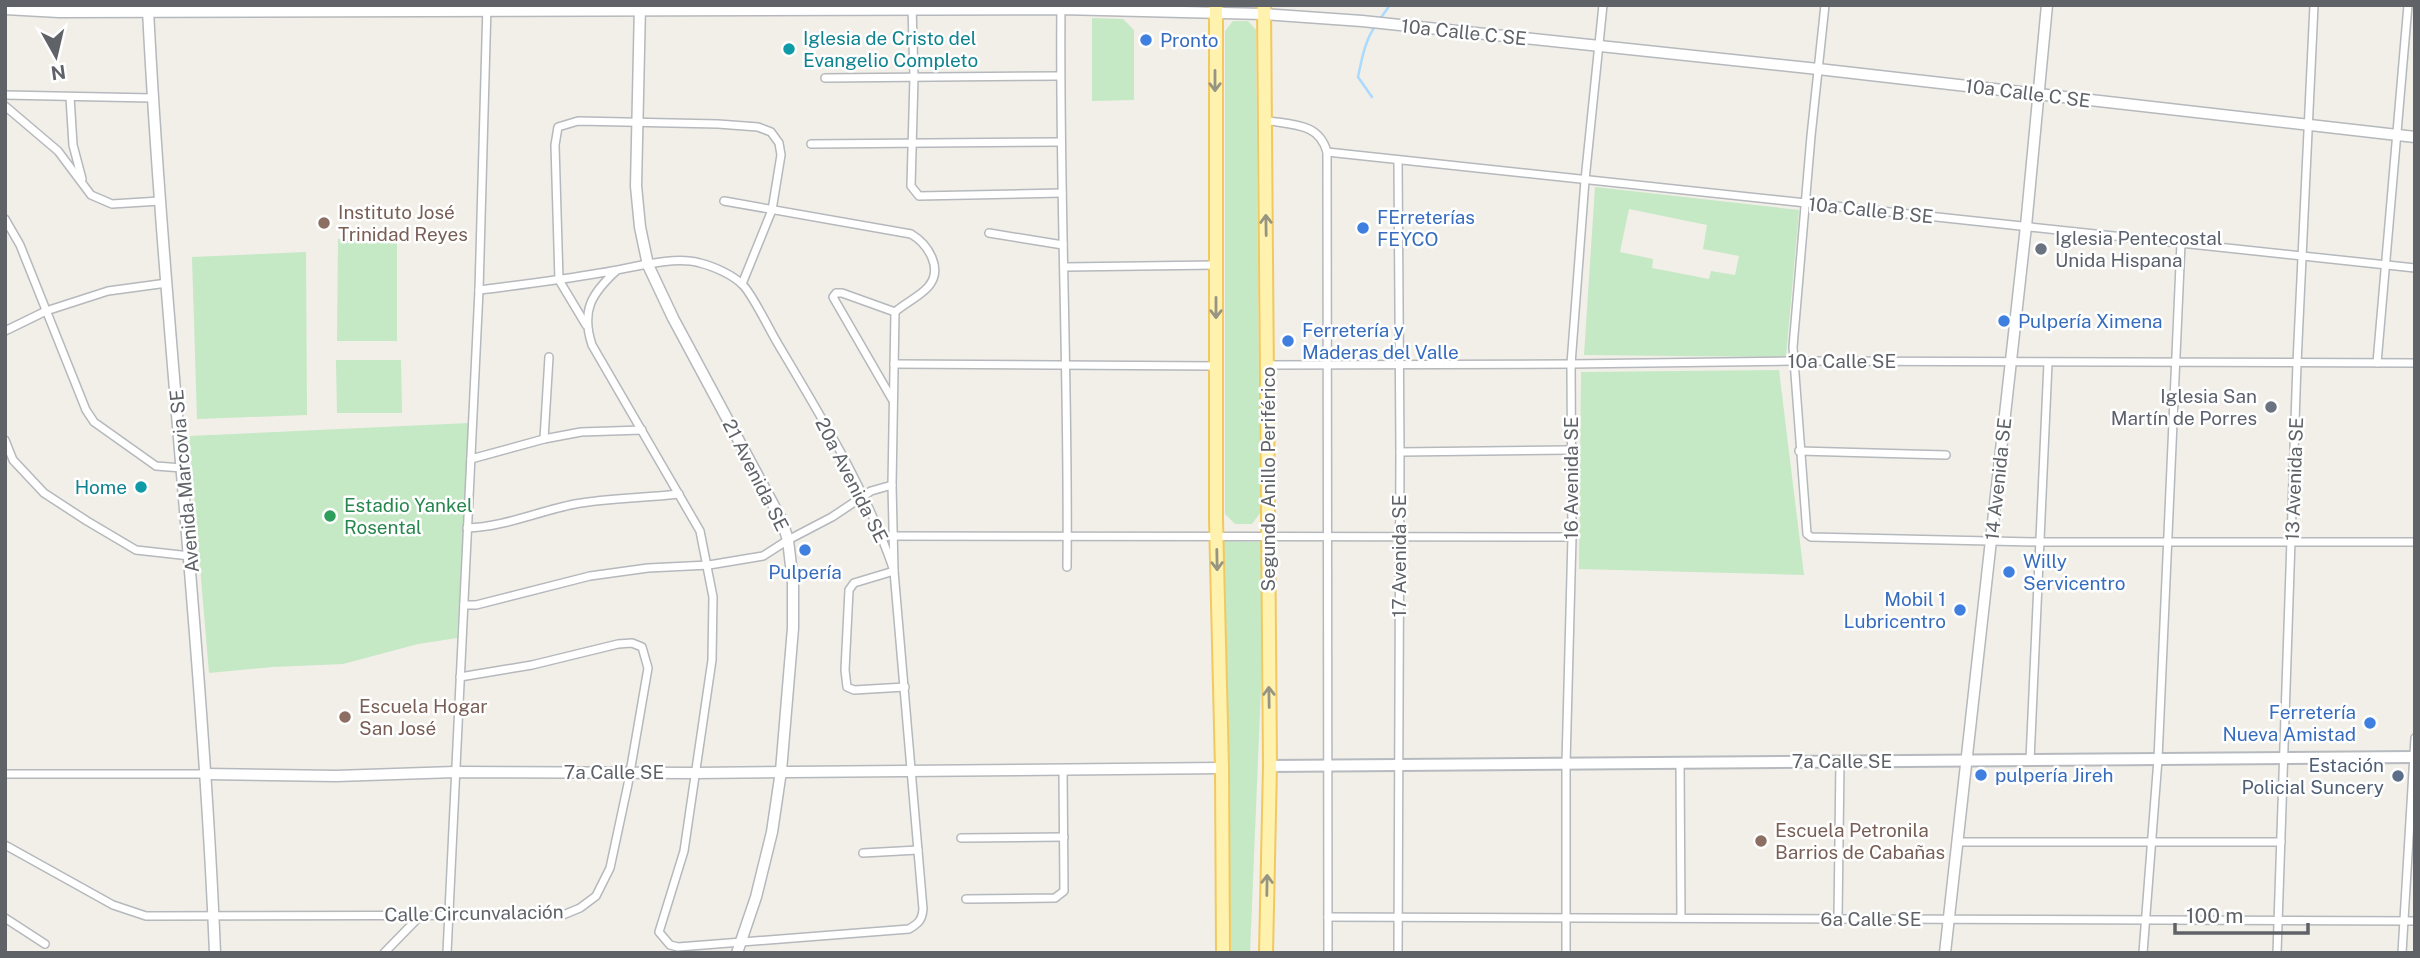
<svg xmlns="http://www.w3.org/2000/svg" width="2420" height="958" font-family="'Public Sans',sans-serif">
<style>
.green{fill:#c5e8c5;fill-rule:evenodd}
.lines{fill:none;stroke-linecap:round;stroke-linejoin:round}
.stream{stroke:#aadaff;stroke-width:2.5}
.minor-casing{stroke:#b5b8bc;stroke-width:10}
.tertiary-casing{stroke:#b5b8bc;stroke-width:13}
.secondary-casing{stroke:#b6babf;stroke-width:14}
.primary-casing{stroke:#f2c960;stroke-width:16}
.minor{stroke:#fff;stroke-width:7}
.tertiary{stroke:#fff;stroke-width:10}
.secondary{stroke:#fff;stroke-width:10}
.primary{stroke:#fff2af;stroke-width:12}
.oneway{stroke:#979581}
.shop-dot{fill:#3f7fe0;stroke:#fff;stroke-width:2.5}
.culture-dot{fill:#0f9aa8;stroke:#fff;stroke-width:2.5}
.education-dot{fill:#8d6e63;stroke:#fff;stroke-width:2.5}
.worship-dot{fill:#6b7280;stroke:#fff;stroke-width:2.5}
.leisure-dot{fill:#2e9e5b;stroke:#fff;stroke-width:2.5}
.service-dot{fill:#5c6f8a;stroke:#fff;stroke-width:2.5}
.labels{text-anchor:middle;stroke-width:5;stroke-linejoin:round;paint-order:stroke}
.street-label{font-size:19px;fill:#5f6368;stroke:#fff}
.culture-label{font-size:19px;fill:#0d838f;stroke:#fff;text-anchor:start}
.shop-label{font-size:19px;fill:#366cbe;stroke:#fff;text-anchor:start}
.education-label{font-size:19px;fill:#785e54;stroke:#fff;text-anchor:start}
.worship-label{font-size:19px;fill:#5b616d;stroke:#fff;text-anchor:start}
.leisure-label{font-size:19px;fill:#27864d;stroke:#fff;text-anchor:start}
.service-label{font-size:19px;fill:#4e5e75;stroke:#fff;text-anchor:end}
</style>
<rect width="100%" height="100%" fill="#f1efe8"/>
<g class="green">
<polygon points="1092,18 1123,19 1134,30 1134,100 1092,101"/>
<polygon points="1233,21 1248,21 1256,30 1260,513 1252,524 1235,524 1225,514 1225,31"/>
<path d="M 1595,187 L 1799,210 L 1786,357 L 1584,355 ZM 1629,209 L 1707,225 L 1703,249 L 1739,256 L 1735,275 L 1711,271 L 1709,279 L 1652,268 L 1653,259 L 1620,252 Z"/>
<polygon points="338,239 397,240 397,341 337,341"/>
<polygon points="306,252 307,415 197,419 192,257"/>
<polygon points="336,360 401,360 402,413 337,413"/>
<polygon points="1779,370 1804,575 1579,569 1581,372"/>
<polygon points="469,423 457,638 418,644 343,664 273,667 209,673 189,436"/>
<polygon points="1222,541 1267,542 1250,953 1226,953"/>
</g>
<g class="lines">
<g class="stream">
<polyline points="1380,19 1390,5"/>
<path d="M 1372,97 L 1358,77 C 1362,58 1365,40 1376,25"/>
</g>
<g class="minor-casing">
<g id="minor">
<polyline points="1825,5 1811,136 1793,347 1807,534 1811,537 2039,542 2415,542"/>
<polyline points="912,6 914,77 911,186 919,196 1062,193"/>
<path d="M 1061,6 C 1059,193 1069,380 1067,567"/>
<polyline points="825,78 1060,76"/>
<polyline points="5,95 152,98"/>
<polyline points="70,97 73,145 82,179"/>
<polyline points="5,106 58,151 91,195 112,204 160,201"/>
<path d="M 1264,120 C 1291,125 1319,122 1327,152 L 1328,953"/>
<polyline points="811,144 1061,142"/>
<polyline points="1327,152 2415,268"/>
<polyline points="1398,160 1400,452 1398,953"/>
<path d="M 724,201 L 911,234 C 928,244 944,269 928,287 C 919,297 905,303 895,312"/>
<polyline points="5,219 20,245 86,410 94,422 156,466 182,468"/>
<polyline points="989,233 1063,245"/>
<polyline points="1065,267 1216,265"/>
<path d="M 479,290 C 520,285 560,280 600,273 C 629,269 672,255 700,263 C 713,266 733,275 743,285 C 755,298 770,332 781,349 C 823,420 868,493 894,571 L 923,909 C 922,920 919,923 909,929 L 678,947 L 670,945 L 659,932 L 684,851 L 712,660 L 713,597 L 700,531 L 592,345 C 581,311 591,294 616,271"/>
<polyline points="895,312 892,485 894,571 854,583 849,590 845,670 847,687 854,690 905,687"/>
<polyline points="586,325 559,280 555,145 558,127 578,121 718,124 758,127 771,132 779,143 781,155 772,210 742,284"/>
<polyline points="5,331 46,311 108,291 167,283"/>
<polyline points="2377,363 2408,5"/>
<polyline points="894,364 1216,366"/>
<polyline points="1268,365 1571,364 1792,361 2415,363"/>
<polyline points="892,399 833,297 836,293 842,293 895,312"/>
<polyline points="544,439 549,357"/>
<polyline points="5,440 13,460 44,493 87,521 136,550 190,556"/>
<polyline points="1799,451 1946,455"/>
<polyline points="1400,452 1571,450"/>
<polyline points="471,459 544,439 581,432 642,430"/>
<path d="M 467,528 C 504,527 539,511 575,504 C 608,498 644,498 679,494"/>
<polyline points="882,536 1572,537"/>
<polyline points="464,605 476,605 590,576 648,568 709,565 763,556 788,540 832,517 871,491 892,485"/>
<polyline points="2030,760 2048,363"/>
<polyline points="1680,762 1681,918"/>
<polyline points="5,774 206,774"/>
<polyline points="961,838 1064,837"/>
<polyline points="1957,842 2281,842"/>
<polyline points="5,845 113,905 146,916 563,915 580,908 596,896 610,868 628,784 648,668 642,647 632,643 618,644 532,665 460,677"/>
<polyline points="863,853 918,850"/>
<polyline points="966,899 1055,898 1064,891 1063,770"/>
<polyline points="1328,917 2415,921"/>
<polyline points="5,918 45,944"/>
<polyline points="1838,919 1840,761"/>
<polyline points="384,953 421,915"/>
<polyline points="447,953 479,290 487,5"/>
<polyline points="1566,953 1566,763 1572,537 1571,364 1585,180 1603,5"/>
<polyline points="2143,953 2158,759 2181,243"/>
<polyline points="2277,953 2297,363 2314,5"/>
<polyline points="2402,953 2415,738"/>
</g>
</g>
<g class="tertiary-casing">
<g id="tertiary">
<polyline points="640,5 636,186 640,227 648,265 673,318 782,521 788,540 793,583 793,628 781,771 772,832 756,897 737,953"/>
<polyline points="5,9 59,12 1061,9 1264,14 1362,21 1818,69 2415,137"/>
<path d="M 148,10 C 164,325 202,638 215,953"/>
<polyline points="206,774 336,776 455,772 695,773 1222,768"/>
<polyline points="1945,953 2026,226 2047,5"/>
</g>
</g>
<g class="secondary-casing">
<polyline id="secondary" points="1270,766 2415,757"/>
</g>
<g class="primary-casing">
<g id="primary">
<polyline points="1216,5 1216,520 1222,768 1223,953"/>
<polyline points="1264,5 1270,766 1266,953"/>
</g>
</g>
<use href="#minor" class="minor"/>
<use href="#tertiary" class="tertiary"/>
<use href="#secondary" class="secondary"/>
<use href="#primary" class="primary"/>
</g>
<defs><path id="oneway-shaft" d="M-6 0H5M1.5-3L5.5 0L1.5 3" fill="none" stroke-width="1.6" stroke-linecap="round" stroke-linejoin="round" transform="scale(1.75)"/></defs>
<g class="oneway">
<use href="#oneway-shaft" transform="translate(1215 81) rotate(90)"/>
<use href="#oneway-shaft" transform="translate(1266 225) rotate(-91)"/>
<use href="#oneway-shaft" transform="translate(1216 308) rotate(90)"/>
<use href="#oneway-shaft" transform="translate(1217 560) rotate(89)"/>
<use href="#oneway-shaft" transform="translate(1269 697) rotate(-91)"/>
<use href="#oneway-shaft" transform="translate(1267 885) rotate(-89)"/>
</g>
<g class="shop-dot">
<circle cx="1146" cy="40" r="7"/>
<circle cx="1363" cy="228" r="7"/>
<circle cx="2004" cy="321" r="7"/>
<circle cx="1288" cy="341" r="7"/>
<circle cx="805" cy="550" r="7"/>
<circle cx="2009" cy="572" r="7"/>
<circle cx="1960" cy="610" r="7"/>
<circle cx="2370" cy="723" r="7"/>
<circle cx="1981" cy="775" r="7"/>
</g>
<g class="culture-dot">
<circle cx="789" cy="49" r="7"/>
<circle cx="141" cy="487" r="7"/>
</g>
<g class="education-dot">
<circle cx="324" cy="223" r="7"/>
<circle cx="345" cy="717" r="7"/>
<circle cx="1761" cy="841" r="7"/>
</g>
<g class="worship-dot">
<circle cx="2041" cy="249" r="7"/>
<circle cx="2271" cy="407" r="7"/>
</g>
<circle class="leisure-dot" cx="330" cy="516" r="7"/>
<circle class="service-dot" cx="2398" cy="776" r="7"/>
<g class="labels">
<g class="street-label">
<text transform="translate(1464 32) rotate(6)" y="7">10a Calle C SE</text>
<text transform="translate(2028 93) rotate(7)" y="7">10a Calle C SE</text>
<text transform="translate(1871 210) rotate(6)" y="7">10a Calle B SE</text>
<text x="1842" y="368">10a Calle SE</text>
<text transform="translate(756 475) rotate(63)" y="7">21 Avenida SE</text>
<text transform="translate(1571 478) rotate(-90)" y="7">16 Avenida SE</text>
<text transform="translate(1268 479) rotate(-90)" y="7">Segundo Anillo Periférico</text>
<text transform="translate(1998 479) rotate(-84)" y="7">14 Avenida SE</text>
<text transform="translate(2294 479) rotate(-88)" y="7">13 Avenida SE</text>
<text transform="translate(852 480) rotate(63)" y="7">20a Avenida SE</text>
<text transform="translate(184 481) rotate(-95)" y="7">Avenida Marcovia SE</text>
<text transform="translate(1399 556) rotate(-90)" y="7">17 Avenida SE</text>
<text x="1842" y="768">7a Calle SE</text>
<text x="614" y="779">7a Calle SE</text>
<text transform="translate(474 913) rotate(-1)" y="7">Calle Circunvalación</text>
<text x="1871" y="926">6a Calle SE</text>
</g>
<g class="culture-label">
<text x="803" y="45">Iglesia de Cristo del<tspan x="803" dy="22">Evangelio Completo</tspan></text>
<text x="127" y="494" text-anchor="end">Home</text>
</g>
<g class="shop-label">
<text x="1160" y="47">Pronto</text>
<text x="1377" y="224">FErreterías<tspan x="1377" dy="22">FEYCO</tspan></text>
<text x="2018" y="328">Pulpería Ximena</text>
<text x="1302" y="337">Ferretería y<tspan x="1302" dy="22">Maderas del Valle</tspan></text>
<text x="2023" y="568">Willy<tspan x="2023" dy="22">Servicentro</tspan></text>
<text x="805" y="579" text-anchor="middle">Pulpería</text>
<text x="1946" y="606" text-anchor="end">Mobil 1<tspan x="1946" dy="22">Lubricentro</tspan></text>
<text x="2356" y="719" text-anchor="end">Ferretería<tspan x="2356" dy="22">Nueva Amistad</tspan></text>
<text x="1995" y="782">pulpería Jireh</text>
</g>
<g class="education-label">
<text x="338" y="219">Instituto José<tspan x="338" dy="22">Trinidad Reyes</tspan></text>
<text x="359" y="713">Escuela Hogar<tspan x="359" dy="22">San José</tspan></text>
<text x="1775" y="837">Escuela Petronila<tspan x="1775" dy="22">Barrios de Cabañas</tspan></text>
</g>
<g class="worship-label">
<text x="2055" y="245">Iglesia Pentecostal<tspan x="2055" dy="22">Unida Hispana</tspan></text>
<text x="2257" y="403" text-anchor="end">Iglesia San<tspan x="2257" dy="22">Martín de Porres</tspan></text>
</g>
<g class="leisure-label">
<text x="344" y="512">Estadio Yankel<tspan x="344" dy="22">Rosental</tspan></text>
</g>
<g class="service-label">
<text x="2384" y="772">Estación<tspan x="2384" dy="22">Policial Suncery</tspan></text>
</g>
</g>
<rect width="2420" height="958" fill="none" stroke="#5f6368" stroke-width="14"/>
<g transform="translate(56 56) rotate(172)" stroke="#ffffff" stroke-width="5" paint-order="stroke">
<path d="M0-5L12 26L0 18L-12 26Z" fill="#5f6368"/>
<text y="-10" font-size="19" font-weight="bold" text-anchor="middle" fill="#5f6368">N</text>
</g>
<path d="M2175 923v10h133v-10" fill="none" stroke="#5f6368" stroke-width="3.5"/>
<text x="2186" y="923" font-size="21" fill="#5f6368" stroke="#ffffff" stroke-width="5" paint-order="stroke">100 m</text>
</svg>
